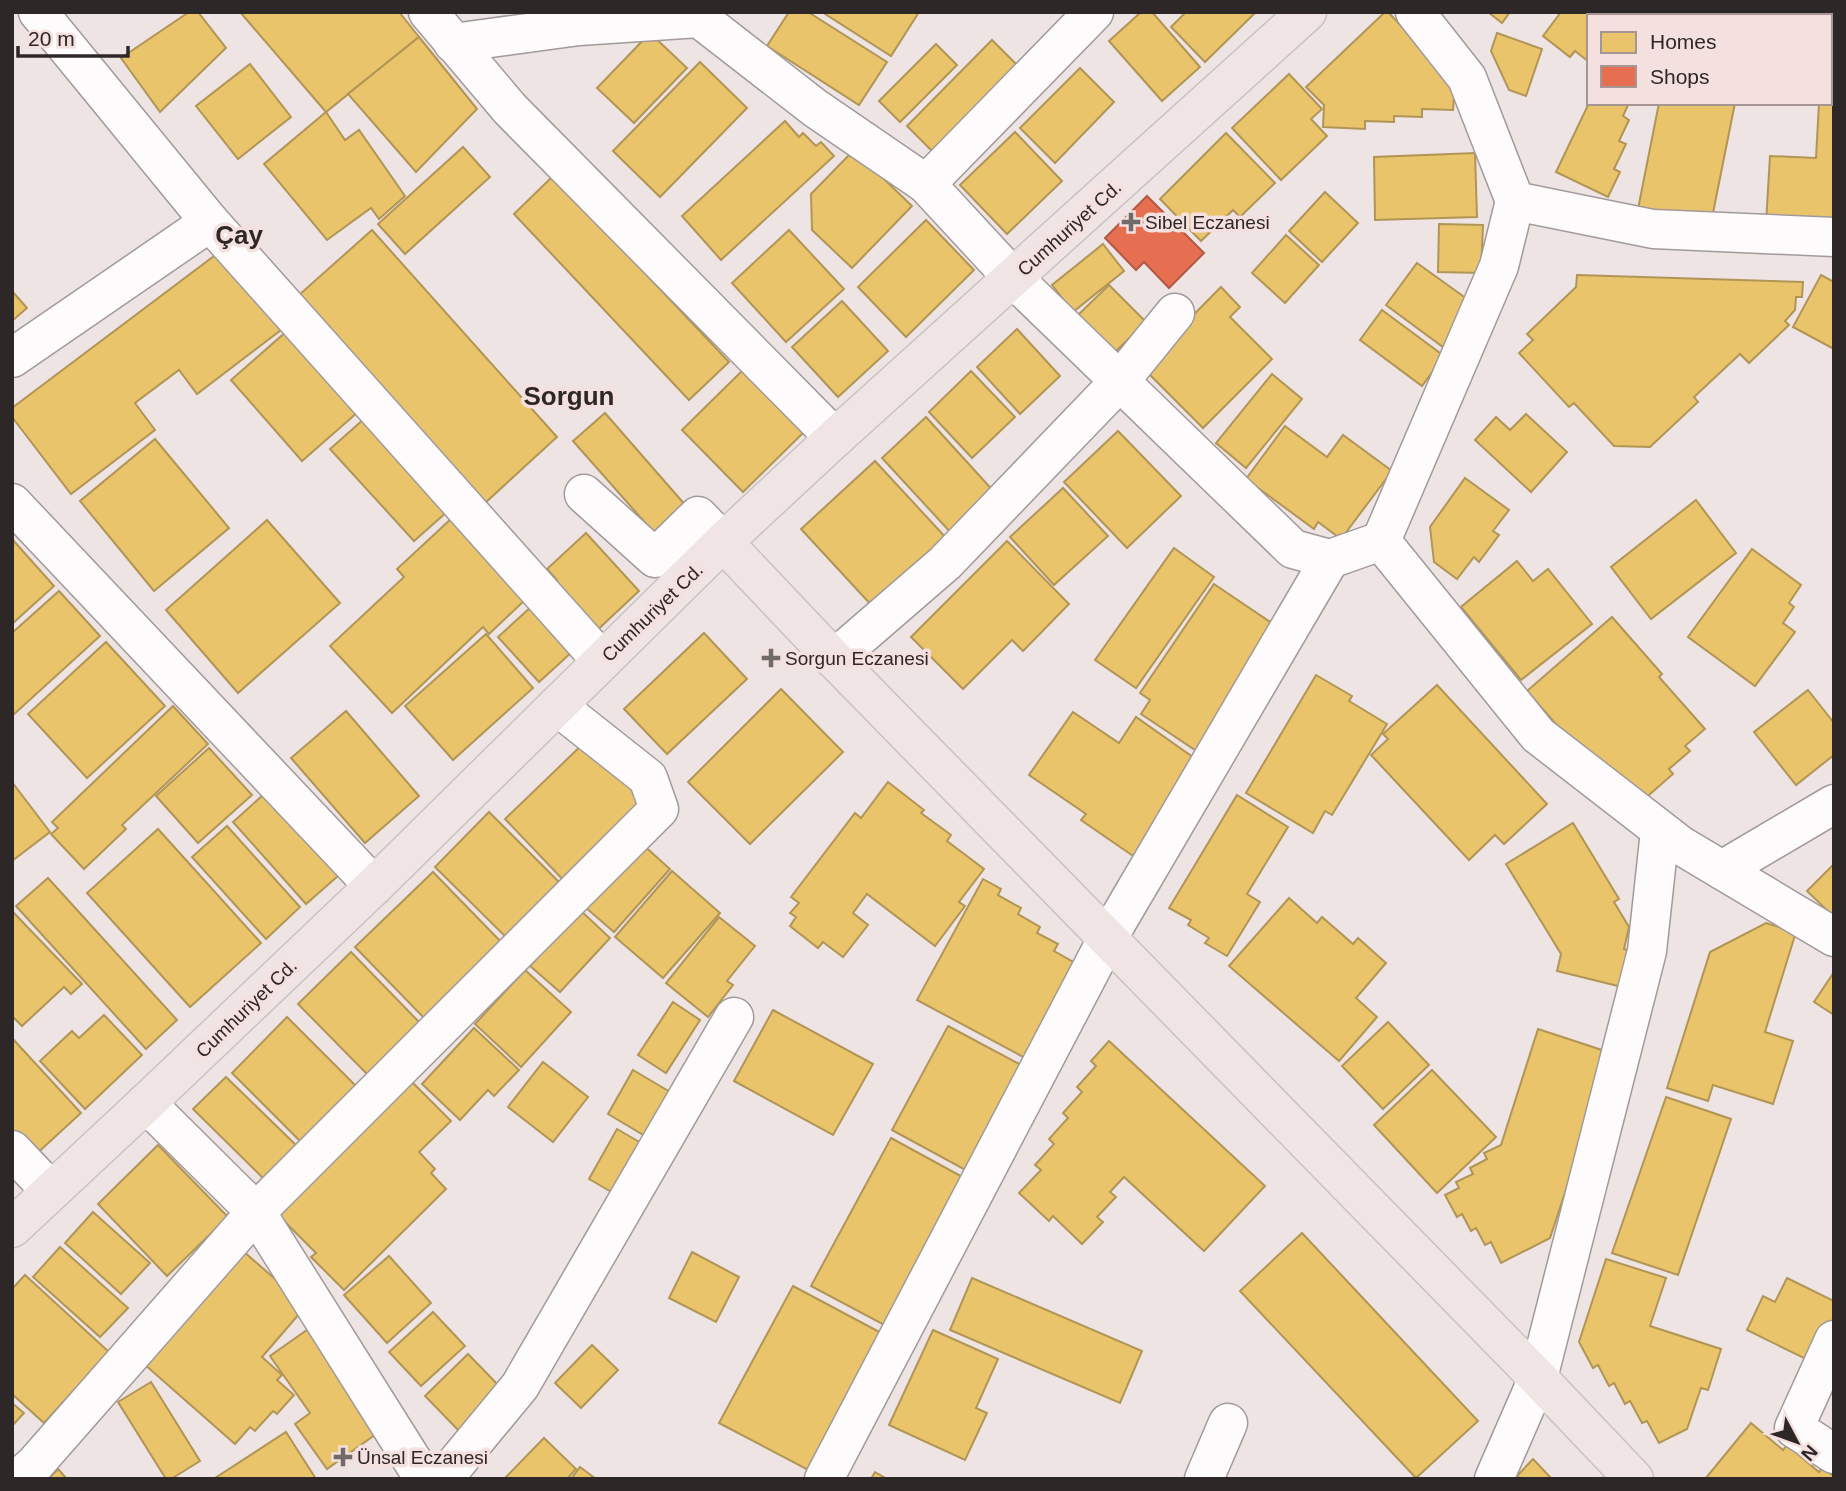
<svg xmlns="http://www.w3.org/2000/svg" width="1846" height="1491" font-family="Helvetica,sans-serif">
<style>
.homes{fill:#e9c46a;stroke:#b19556;stroke-width:2}
.shops{fill:#e76f51;stroke:#b05944;stroke-width:2}
.lines{fill:none;stroke-linecap:round;stroke-linejoin:round}
.minor-casing{stroke:#a29a9a;stroke-width:41}
.major-casing{stroke:#c8c2c2;stroke-width:41}
.minor{stroke:#fdfbfb;stroke-width:38}
.major{stroke:#f0e4e4;stroke-width:38}
.poi-dot{fill:#726969;stroke:#f4e0df;stroke-width:2.5}
.labels{text-anchor:middle;stroke-width:7;stroke-linejoin:round;paint-order:stroke}
.poi-label{font-size:19px;fill:#2e2727;stroke:#f4e0df;text-anchor:start}
.street-label{font-size:19px;fill:#2e2727;stroke:#f4e0df}
.district-label{font-size:26px;font-weight:bold;fill:#2e2727;stroke:#f4e0df}
</style>
<rect width="100%" height="100%" fill="#efe4e4"/>
<g class="homes">
<polygon points="189,12 198,12 226,48 160,112 121,58"/>
<polygon points="240,12 399,12 419,37 326,112"/>
<polygon points="789,12 808,12 887,62 859,105 767,46"/>
<polygon points="822,12 919,12 891,56"/>
<polygon points="1141,12 1152,12 1200,67 1162,101 1109,41"/>
<polygon points="1186,12 1256,12 1205,62 1171,27"/>
<polygon points="1385,12 1388,12 1455,83 1453,110 1422,109 1422,117 1394,116 1394,122 1365,121 1365,129 1323,127 1324,105 1306,87"/>
<polygon points="1488,12 1510,12 1502,23"/>
<polygon points="1561,12 1658,12 1655,16 1589,16 1589,62 1575,51 1570,57 1543,36"/>
<polygon points="1800,12 1818,12 1816,16 1807,16"/>
<polygon points="650,33 687,68 634,123 597,88"/>
<polygon points="1497,33 1542,49 1526,96 1509,90 1491,51"/>
<polygon points="419,37 477,109 416,172 348,94"/>
<polygon points="992,40 1022,70 937,156 907,126"/>
<polygon points="1830,42 1834,42 1834,227 1766,223 1770,156 1816,158 1819,103 1830,103"/>
<polygon points="936,44 957,65 900,122 879,101"/>
<polygon points="700,62 747,108 660,197 613,151"/>
<polygon points="250,64 291,117 238,159 196,106"/>
<polygon points="1080,68 1114,102 1055,163 1020,128"/>
<polygon points="1289,74 1322,109 1311,119 1327,136 1281,180 1232,128"/>
<polygon points="1589,103 1629,103 1623,116 1629,120 1619,141 1626,144 1614,169 1620,172 1608,197 1556,172"/>
<polygon points="1659,103 1735,103 1711,223 1638,209"/>
<polygon points="326,112 345,140 359,130 405,196 379,219 371,208 327,240 264,164"/>
<polygon points="785,121 799,137 803,133 816,146 821,142 834,156 721,260 682,216"/>
<polygon points="1015,132 1062,181 1007,234 960,185"/>
<polygon points="1226,133 1275,183 1240,217 1233,210 1201,241 1160,199"/>
<polygon points="463,147 490,177 405,254 378,224"/>
<polygon points="854,150 912,206 852,268 812,230 811,194"/>
<polygon points="1475,153 1477,217 1375,220 1374,157"/>
<polygon points="553,176 729,362 689,400 514,214"/>
<polygon points="1325,192 1358,223 1322,262 1289,231"/>
<polygon points="926,220 974,270 906,337 858,287"/>
<polygon points="1439,224 1483,225 1481,273 1438,272"/>
<polygon points="372,230 557,437 485,503 299,295"/>
<polygon points="789,230 844,289 786,342 732,283"/>
<polygon points="1286,235 1319,265 1285,303 1252,273"/>
<polygon points="1103,244 1124,271 1073,312 1052,285"/>
<polygon points="218,253 281,330 197,394 179,370 135,403 155,430 71,494 12,417 12,408"/>
<polygon points="1417,263 1474,304 1443,347 1386,305"/>
<polygon points="1577,275 1803,282 1802,297 1796,297 1795,310 1785,321 1789,325 1749,363 1740,354 1694,397 1698,402 1650,447 1614,446 1574,403 1569,407 1519,353 1533,340 1527,334 1576,287"/>
<polygon points="1821,275 1834,282 1834,349 1793,327"/>
<polygon points="1109,285 1146,322 1114,353 1077,316"/>
<polygon points="1221,287 1240,307 1230,317 1272,359 1203,428 1142,367"/>
<polygon points="12,291 27,308 12,321"/>
<polygon points="842,301 888,351 838,397 792,347"/>
<polygon points="1382,310 1444,356 1422,386 1360,340"/>
<polygon points="1017,329 1060,376 1020,414 977,367"/>
<polygon points="287,331 358,412 302,461 231,380"/>
<polygon points="742,371 803,433 743,492 682,430"/>
<polygon points="971,371 1015,417 972,458 929,412"/>
<polygon points="1272,374 1302,399 1246,468 1216,443"/>
<polygon points="605,413 687,507 656,535 573,441"/>
<polygon points="1526,414 1567,452 1531,492 1475,440 1496,417 1510,430"/>
<polygon points="926,417 997,495 953,535 882,458"/>
<polygon points="364,419 448,511 414,541 330,449"/>
<polygon points="1285,426 1327,457 1343,435 1392,471 1341,539 1318,522 1314,529 1246,479"/>
<polygon points="1118,431 1181,496 1127,548 1064,482"/>
<polygon points="155,439 229,528 154,591 80,501"/>
<polygon points="875,461 948,540 874,608 801,529"/>
<polygon points="1465,478 1509,510 1493,531 1499,535 1479,562 1474,557 1457,579 1434,562 1430,527"/>
<polygon points="1063,488 1108,536 1054,585 1010,537"/>
<polygon points="1696,500 1736,553 1651,619 1611,567"/>
<polygon points="452,518 526,599 489,634 483,627 392,713 330,646 404,577 397,569"/>
<polygon points="267,520 340,603 238,693 166,610"/>
<polygon points="586,533 639,591 591,636 548,589 557,580 547,569"/>
<polygon points="12,539 54,586 12,624"/>
<polygon points="1007,541 1069,604 1023,651 1012,640 963,689 911,637"/>
<polygon points="1174,548 1214,577 1136,688 1095,660"/>
<polygon points="1752,549 1801,585 1789,603 1794,607 1783,623 1795,632 1755,686 1688,637"/>
<polygon points="1517,561 1533,581 1548,569 1592,624 1521,680 1461,607"/>
<polygon points="1214,584 1282,630 1204,756 1141,714 1150,700 1140,693"/>
<polygon points="59,591 100,636 12,716 12,633"/>
<polygon points="531,607 572,652 539,682 498,637"/>
<polygon points="1612,617 1662,674 1659,677 1705,729 1685,746 1690,751 1669,769 1673,774 1641,802 1581,753 1527,691"/>
<polygon points="704,633 747,679 667,754 624,709"/>
<polygon points="486,634 533,688 453,760 405,706"/>
<polygon points="106,642 165,706 87,778 28,714"/>
<polygon points="1316,675 1352,696 1349,701 1387,724 1332,815 1325,811 1313,833 1246,793"/>
<polygon points="1437,685 1547,804 1504,844 1495,835 1469,860 1371,755 1388,739 1383,734"/>
<polygon points="781,689 843,752 750,844 688,782"/>
<polygon points="1808,690 1834,723 1834,755 1796,785 1754,732"/>
<polygon points="173,706 208,744 122,825 126,829 84,869 51,834 58,828 52,822"/>
<polygon points="346,711 419,796 365,843 291,758"/>
<polygon points="1073,712 1119,743 1136,717 1207,767 1136,858 1081,820 1086,814 1029,775"/>
<polygon points="587,740 652,806 569,886 505,819"/>
<polygon points="209,748 252,795 198,843 156,796"/>
<polygon points="12,782 50,832 12,861"/>
<polygon points="888,782 924,810 921,813 951,835 947,841 984,869 959,902 965,906 935,946 867,894 853,913 868,925 843,957 823,942 818,948 790,926 796,917 790,913 799,903 791,897 855,813 861,818"/>
<polygon points="264,794 338,876 306,904 233,822"/>
<polygon points="1237,795 1288,827 1247,894 1260,902 1227,956 1205,943 1209,938 1188,925 1191,920 1169,908"/>
<polygon points="489,812 567,890 513,944 435,867"/>
<polygon points="1573,823 1619,899 1614,902 1629,927 1624,949 1631,951 1622,987 1557,971 1561,954 1506,864"/>
<polygon points="227,826 300,907 266,939 192,857"/>
<polygon points="158,829 261,943 190,1007 87,893"/>
<polygon points="641,843 670,869 614,932 585,907"/>
<polygon points="1834,864 1834,917 1807,891"/>
<polygon points="672,871 720,913 663,978 615,937"/>
<polygon points="433,872 505,946 427,1021 355,947"/>
<polygon points="48,878 177,1020 146,1049 16,906"/>
<polygon points="983,879 1001,889 998,895 1021,908 1018,914 1040,927 1037,933 1058,944 1054,951 1075,963 1029,1060 917,1000"/>
<polygon points="1289,898 1317,923 1322,917 1353,944 1358,938 1386,963 1356,998 1377,1017 1339,1061 1229,966"/>
<polygon points="580,910 610,938 560,992 530,966"/>
<polygon points="13,912 82,984 71,994 64,987 22,1026 12,1016"/>
<polygon points="719,917 755,946 727,981 733,985 708,1017 666,983"/>
<polygon points="1766,923 1796,932 1765,1032 1793,1041 1773,1104 1713,1085 1708,1101 1667,1088 1710,952"/>
<polygon points="351,952 420,1023 368,1075 298,1004"/>
<polygon points="525,970 571,1012 521,1067 475,1024"/>
<polygon points="1834,972 1834,1015 1814,1002"/>
<polygon points="673,1002 700,1020 666,1073 638,1055"/>
<polygon points="773,1010 873,1064 833,1135 734,1081"/>
<polygon points="104,1015 142,1055 85,1109 40,1061 72,1031 79,1038"/>
<polygon points="287,1017 358,1088 302,1143 232,1073"/>
<polygon points="1388,1022 1429,1065 1383,1109 1342,1066"/>
<polygon points="948,1026 1025,1067 969,1172 892,1130"/>
<polygon points="474,1028 519,1070 494,1096 488,1090 460,1120 422,1084"/>
<polygon points="1538,1029 1611,1053 1550,1238 1501,1263 1491,1242 1485,1245 1476,1228 1471,1231 1462,1214 1457,1217 1445,1195 1459,1188 1456,1182 1473,1174 1470,1168 1487,1159 1484,1153 1501,1145"/>
<polygon points="12,1038 81,1113 33,1157 12,1135"/>
<polygon points="1109,1041 1265,1186 1204,1251 1124,1177 1110,1192 1116,1197 1097,1217 1103,1222 1082,1244 1053,1216 1049,1221 1019,1193 1041,1170 1035,1165 1054,1144 1049,1139 1068,1118 1063,1113 1082,1092 1077,1087 1096,1066 1091,1061"/>
<polygon points="543,1062 588,1097 553,1142 508,1107"/>
<polygon points="633,1070 677,1096 652,1140 608,1114"/>
<polygon points="1432,1070 1496,1137 1437,1193 1374,1125"/>
<polygon points="226,1077 299,1148 266,1181 193,1109"/>
<polygon points="411,1081 451,1121 419,1152 435,1169 431,1173 446,1189 344,1290 311,1257 316,1253 277,1214"/>
<polygon points="1666,1097 1731,1119 1678,1275 1612,1253"/>
<polygon points="617,1129 648,1147 620,1197 589,1179"/>
<polygon points="891,1138 968,1180 888,1327 811,1286"/>
<polygon points="158,1145 228,1217 167,1276 98,1204"/>
<polygon points="93,1212 150,1263 121,1294 65,1243"/>
<polygon points="1302,1233 1478,1421 1416,1478 1240,1291"/>
<polygon points="60,1247 128,1308 100,1337 33,1277"/>
<polygon points="243,1251 306,1306 262,1357 282,1375 277,1380 294,1395 277,1414 273,1411 255,1431 250,1427 235,1444 144,1364"/>
<polygon points="692,1252 739,1277 716,1322 669,1298"/>
<polygon points="389,1256 431,1303 387,1343 344,1295"/>
<polygon points="1606,1259 1666,1278 1650,1326 1721,1349 1708,1390 1701,1388 1687,1429 1659,1443 1647,1421 1642,1423 1630,1401 1625,1404 1614,1383 1609,1386 1598,1365 1593,1368 1579,1342"/>
<polygon points="25,1275 109,1352 44,1423 12,1394 12,1289"/>
<polygon points="972,1278 1142,1351 1120,1403 950,1330"/>
<polygon points="1787,1278 1834,1301 1834,1318 1812,1362 1747,1330 1763,1296 1775,1302"/>
<polygon points="793,1286 885,1335 812,1472 719,1423"/>
<polygon points="433,1312 465,1346 421,1386 389,1352"/>
<polygon points="314,1325 386,1427 327,1469 295,1424 310,1413 270,1356"/>
<polygon points="933,1330 998,1359 976,1408 987,1413 965,1460 889,1425"/>
<polygon points="592,1345 618,1370 581,1408 555,1383"/>
<polygon points="468,1354 506,1393 463,1435 425,1396"/>
<polygon points="151,1382 200,1461 171,1479 166,1479 118,1402"/>
<polygon points="12,1403 24,1413 12,1426"/>
<polygon points="1751,1423 1783,1450 1787,1445 1819,1472 1823,1467 1834,1477 1834,1479 1705,1479"/>
<polygon points="286,1432 316,1479 215,1479 215,1478"/>
<polygon points="544,1438 576,1469 567,1479 504,1479"/>
<polygon points="1533,1459 1552,1479 1520,1479 1517,1476"/>
<polygon points="580,1467 596,1479 571,1479"/>
<polygon points="58,1469 67,1479 48,1479"/>
<polygon points="875,1472 887,1479 871,1479"/>
</g>
<polygon class="shops" points="1147,196 1204,253 1169,288 1144,262 1136,270 1105,238"/>
<g class="lines">
<g class="minor-casing">
<g id="minor">
<polyline points="38,12 210,222 602,661"/>
<polyline points="428,12 510,109 835,438"/>
<polyline points="1415,12 1467,78 1515,201 1653,229 1834,237"/>
<polyline points="453,43 579,26 699,18 815,108 926,184 1013,278 1293,549 1330,559 1381,541 1499,266 1515,201"/>
<polyline points="926,184 1094,12"/>
<polyline points="12,358 210,222"/>
<polyline points="584,494 655,558 698,516 723,542"/>
<polyline points="12,503 374,886"/>
<polyline points="1381,541 1538,735 1680,845 1834,937"/>
<polyline points="834,659 945,563 1119,382 1175,313"/>
<polyline points="1722,870 1834,804"/>
<polyline points="146,1103 256,1212 424,1479"/>
<polyline points="12,1150 51,1191"/>
<polyline points="1834,1340 1794,1428 1834,1454"/>
<polyline points="18,1479 35,1464 256,1212 659,809 648,778 557,706"/>
<polyline points="443,1479 520,1386 734,1017"/>
<polyline points="824,1479 1107,939 1330,559"/>
<polyline points="1204,1479 1228,1423"/>
<polyline points="1494,1479 1538,1378 1647,951 1660,831"/>
</g>
</g>
<g class="major-casing">
<g id="major">
<polyline points="723,542 834,659 1538,1378 1634,1479"/>
<polyline points="12,1228 146,1103 374,886 723,542 835,438 1307,12"/>
</g>
</g>
<use href="#minor" class="minor"/>
<use href="#major" class="major"/>
</g>
<g class="poi-dot">
<path d="M1127.5 211.5h7v7h7v7h-7v7h-7v-7h-7v-7h7z"/>
<path d="M767.5 647.5h7v7h7v7h-7v7h-7v-7h-7v-7h7z"/>
<path d="M339.5 1446.5h7v7h7v7h-7v7h-7v-7h-7v-7h7z"/>
</g>
<g class="labels">
<g class="poi-label">
<text x="1145" y="229">Sibel Eczanesi</text>
<text x="785" y="665">Sorgun Eczanesi</text>
<text x="357" y="1464">Ünsal Eczanesi</text>
</g>
<g class="street-label">
<text transform="translate(1069 228) rotate(-42)" y="7">Cumhuriyet Cd.</text>
<text transform="translate(652 612) rotate(-44)" y="7">Cumhuriyet Cd.</text>
<text transform="translate(246 1008) rotate(-44)" y="7">Cumhuriyet Cd.</text>
</g>
<g class="district-label">
<text x="239" y="244">Çay</text>
<text x="569" y="405">Sorgun</text>
</g>
</g>
<rect width="1846" height="1491" fill="none" stroke="#2e2727" stroke-width="28"/>
<rect x="1587" y="14" width="245" height="91" fill="#f4e0df" stroke="#a59695" stroke-width="2"/>
<rect x="1601" y="32" width="35" height="21" fill="#e9c46a" stroke="#a59695" stroke-width="2"/>
<text x="1650" y="49" font-size="21" fill="#2e2727">Homes</text>
<rect x="1601" y="66" width="35" height="21" fill="#e76f51" stroke="#a59695" stroke-width="2"/>
<text x="1650" y="84" font-size="21" fill="#2e2727">Shops</text>
<g transform="translate(1797 1442) rotate(131)" stroke="#f4e0df" stroke-width="5" paint-order="stroke">
<path d="M0-5L12 26L0 18L-12 26Z" fill="#2e2727"/>
<text y="-10" font-size="19" font-weight="bold" text-anchor="middle" fill="#2e2727">N</text>
</g>
<path d="M18 46v10h110v-10" fill="none" stroke="#2e2727" stroke-width="3.5"/>
<text x="28" y="46" font-size="21" fill="#2e2727" stroke="#f4e0df" stroke-width="5" paint-order="stroke">20 m</text>
</svg>
